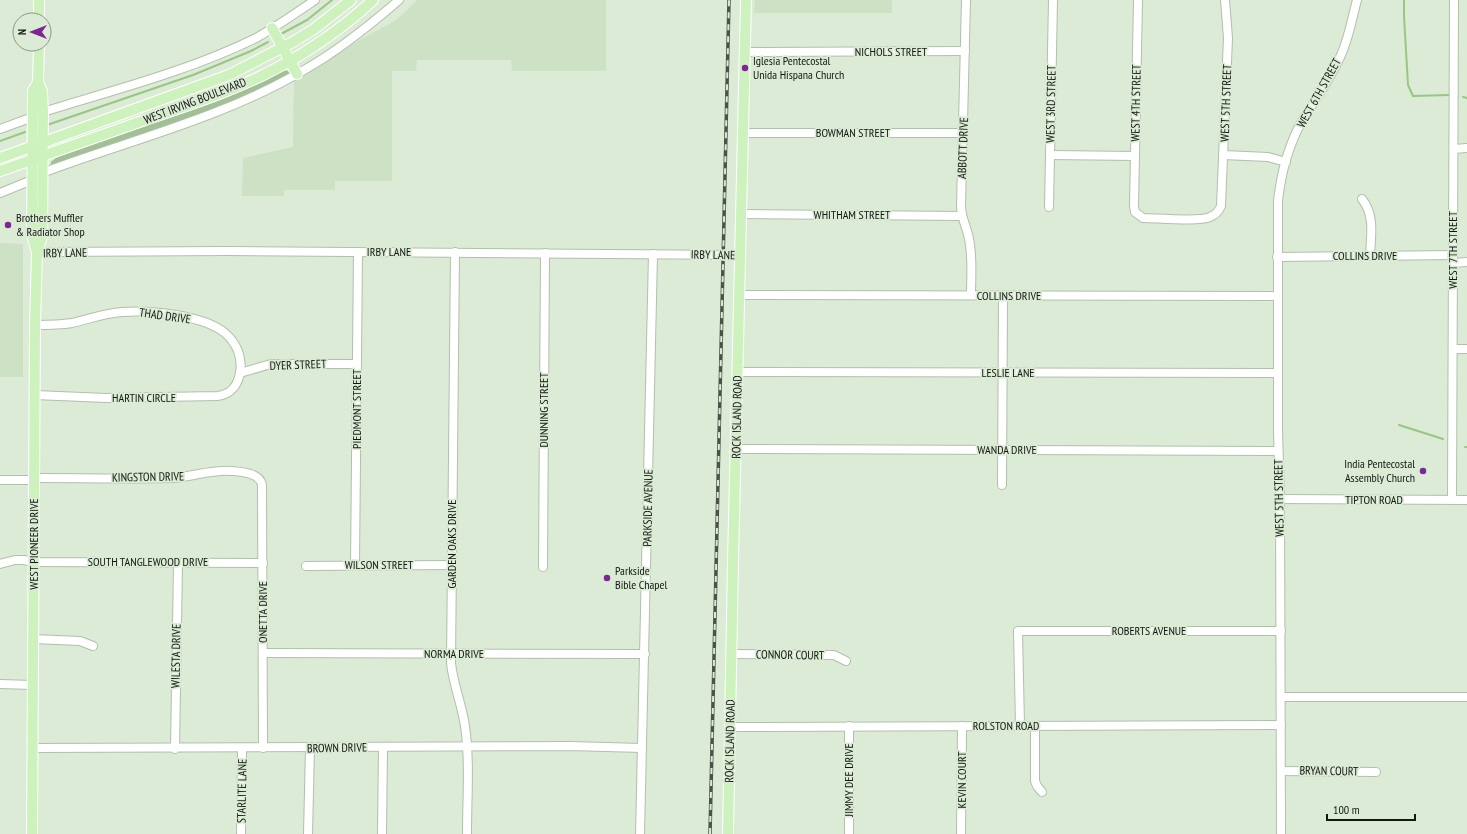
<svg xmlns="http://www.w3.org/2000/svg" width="1467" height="834" font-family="'PT Sans Narrow',sans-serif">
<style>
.built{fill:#cde1c5}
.green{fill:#a1c095}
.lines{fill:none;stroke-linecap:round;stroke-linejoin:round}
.stream{stroke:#97c783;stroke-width:2}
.minor-casing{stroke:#b1c0ab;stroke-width:10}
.major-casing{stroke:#fff;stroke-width:12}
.minor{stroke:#fff;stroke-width:8}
.major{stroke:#cef2be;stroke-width:10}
.rail-casing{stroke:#4b5348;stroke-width:3.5}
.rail{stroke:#dbebd5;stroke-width:2;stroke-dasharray:6;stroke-linecap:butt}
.poi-dot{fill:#7c2796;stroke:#dbebd5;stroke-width:1.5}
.labels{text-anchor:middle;stroke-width:3.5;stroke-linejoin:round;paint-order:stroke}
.street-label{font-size:12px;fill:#121710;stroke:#dbebd5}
.poi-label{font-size:12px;fill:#121710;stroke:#dbebd5;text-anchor:start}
</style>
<rect width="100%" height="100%" fill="#dbebd5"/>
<g class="built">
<polygon points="417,0 606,0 606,71 512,71 511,60 417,60 416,71 392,71 392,181 335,181 335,190 284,190 284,196 242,196 243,158 293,147 294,82 345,48 393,22 404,13"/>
<polygon points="755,0 892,0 892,13 754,13"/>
<polygon points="0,243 23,244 23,377 0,377"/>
</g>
<polygon class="green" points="284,70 288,71 289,73 289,76 220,107 51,168 51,162 57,157 223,99 267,80"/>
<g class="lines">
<g class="stream">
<polyline points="1404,0 1404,16 1408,85 1413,96 1449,95"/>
<polyline points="281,34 307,20 332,0"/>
<polyline points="1463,97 1467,98"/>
<polyline points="47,125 193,75 251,51 268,42"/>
<polyline points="0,141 25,132"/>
<polyline points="1399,425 1443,439"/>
<polyline points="1465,447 1467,447"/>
</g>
<g class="minor-casing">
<g id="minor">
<path d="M 966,0 L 961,206 C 961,218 967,227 969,239 C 973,258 971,277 971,295"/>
<path d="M 1138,0 L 1134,206 L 1135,212 L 1143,218 C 1156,218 1200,222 1210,217 C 1215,215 1219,211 1221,206 L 1228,38 L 1225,0"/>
<polyline points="745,52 965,51"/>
<path d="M 43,112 C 114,90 189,71 256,38 C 276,27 296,13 315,0"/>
<polyline points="0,129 33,117"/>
<polyline points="744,133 963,133"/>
<polyline points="1454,149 1467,148"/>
<polyline points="1050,155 1135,156"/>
<polyline points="1223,155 1268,157 1286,162"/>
<path d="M 42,173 C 130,140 223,118 304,70 C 338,51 369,26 399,0"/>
<polyline points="0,193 32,180"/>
<path d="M 1362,199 C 1375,215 1371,236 1370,255"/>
<polyline points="1049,207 1053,0"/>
<polyline points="742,214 962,216"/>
<path d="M 455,252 L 451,663 C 453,684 462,705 465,726 C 470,761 467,798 467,834"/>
<polyline points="37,253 49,252 229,251 741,255"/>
<polyline points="1277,257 1453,255"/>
<polyline points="1453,263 1467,262"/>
<polyline points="740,295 1277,296"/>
<polyline points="1453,349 1467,349"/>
<polyline points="738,372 1278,373"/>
<polyline points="240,373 271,364 357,364"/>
<path d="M 35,395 L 106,398 L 217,396 C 228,395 236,388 239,377 C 242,368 241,360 238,351 C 235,344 231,338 225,333 C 203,315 150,310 122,312 C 105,313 89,319 72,323 C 60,325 47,325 35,325"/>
<polyline points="736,449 1278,451"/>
<path d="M 34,478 C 80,478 126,479 172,478 C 191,477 213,469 232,471 C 243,472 260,473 262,485 L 263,748"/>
<polyline points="0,480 34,480"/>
<polyline points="1002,485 1003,296"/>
<polyline points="1280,499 1467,500"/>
<polyline points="1452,500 1454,0"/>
<polyline points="0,564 15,560 24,560 33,562 263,563"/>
<polyline points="355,565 358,252"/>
<polyline points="306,566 452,565"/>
<polyline points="543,567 545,253"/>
<polyline points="33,639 80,641 93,646"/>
<polyline points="263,653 645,654"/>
<polyline points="732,654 834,655 846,661"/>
<polyline points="0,684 33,685"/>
<polyline points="1281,697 1467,697"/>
<polyline points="849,726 849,834"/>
<polyline points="1020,726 1018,631 1281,631"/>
<polyline points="1035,726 1035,781 1037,786 1042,792"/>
<polyline points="730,727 1281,725"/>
<polyline points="32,748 570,746 642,748"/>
<polyline points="175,749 178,563"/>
<polyline points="1281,771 1376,772"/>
<polyline points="241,834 242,748"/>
<polyline points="308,834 310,748"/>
<polyline points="382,834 383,747"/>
<polyline points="640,834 653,254"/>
<polyline points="961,834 962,726"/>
<path d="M 1281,834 L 1280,499 L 1278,431 L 1278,201 C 1281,173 1289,144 1303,119 C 1314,102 1326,85 1335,67 C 1347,47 1351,22 1357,0"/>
</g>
</g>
<g class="major-casing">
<g id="major">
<polyline points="39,0 39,20"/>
<polyline points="272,28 297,74"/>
<polyline points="0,158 229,75 293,42 314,29 351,0"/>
<path d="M 0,171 C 48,154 97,137 145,120 C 190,105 236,90 277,68 C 311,50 345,26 373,0"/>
<polyline points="37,253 32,235 33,91 38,82"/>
<polyline points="32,834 35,325 37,253 42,236 43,112 42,91 38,82 39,44"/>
<polyline points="728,834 733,562 746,0"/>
</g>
</g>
<use href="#minor" class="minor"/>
<use href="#major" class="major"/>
<g class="rail-casing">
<polyline id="rail" points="710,834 729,0"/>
</g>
<use href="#rail" class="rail"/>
</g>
<g class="poi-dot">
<circle cx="745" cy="68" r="4"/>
<circle cx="8" cy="225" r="4"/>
<circle cx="1423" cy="471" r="4"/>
<circle cx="607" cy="578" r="4"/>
</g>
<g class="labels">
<g class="street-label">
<text x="891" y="56">NICHOLS STREET</text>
<text transform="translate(1319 93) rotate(-61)" y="4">WEST 6TH STREET</text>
<text transform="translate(195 101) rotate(-21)" y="4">WEST IRVING BOULEVARD</text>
<text transform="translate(1136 103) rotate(-89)" y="4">WEST 4TH STREET</text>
<text transform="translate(1226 103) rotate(-88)" y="4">WEST 5TH STREET</text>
<text transform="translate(1051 104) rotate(-89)" y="4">WEST 3RD STREET</text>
<text x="853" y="137">BOWMAN STREET</text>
<text transform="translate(963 148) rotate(-88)" y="4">ABBOTT DRIVE</text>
<text x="852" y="219">WHITHAM STREET</text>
<text transform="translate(1453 250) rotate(-90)" y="4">WEST 7TH STREET</text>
<text x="389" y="256">IRBY LANE</text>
<text transform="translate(65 253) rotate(-1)" y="4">IRBY LANE</text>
<text transform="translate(713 255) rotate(1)" y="4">IRBY LANE</text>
<text x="1365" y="260">COLLINS DRIVE</text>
<text x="1009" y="300">COLLINS DRIVE</text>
<text transform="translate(165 316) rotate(8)" y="4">THAD DRIVE</text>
<text transform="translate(298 365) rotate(-2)" y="4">DYER STREET</text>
<text x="1008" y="377">LESLIE LANE</text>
<text x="144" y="402">HARTIN CIRCLE</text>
<text transform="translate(357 409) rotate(-90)" y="4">PIEDMONT STREET</text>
<text transform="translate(544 410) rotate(-90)" y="4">DUNNING STREET</text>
<text transform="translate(737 417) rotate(-89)" y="4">ROCK ISLAND ROAD</text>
<text x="1007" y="454">WANDA DRIVE</text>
<text transform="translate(148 477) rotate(-1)" y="4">KINGSTON DRIVE</text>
<text transform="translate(1279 498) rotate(-91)" y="4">WEST 5TH STREET</text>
<text x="1374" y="504">TIPTON ROAD</text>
<text transform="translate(648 508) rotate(-89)" y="4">PARKSIDE AVENUE</text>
<text transform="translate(34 544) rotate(-90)" y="4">WEST PIONEER DRIVE</text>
<text transform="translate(452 544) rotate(-90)" y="4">GARDEN OAKS DRIVE</text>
<text x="148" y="566">SOUTH TANGLEWOOD DRIVE</text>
<text x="379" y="569">WILSON STREET</text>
<text transform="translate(263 612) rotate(-90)" y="4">ONETTA DRIVE</text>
<text x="1149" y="635">ROBERTS AVENUE</text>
<text x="454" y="658">NORMA DRIVE</text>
<text transform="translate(790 655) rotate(1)" y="4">CONNOR COURT</text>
<text transform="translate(176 656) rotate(-89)" y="4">WILESTA DRIVE</text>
<text x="1006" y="730">ROLSTON ROAD</text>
<text transform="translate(730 741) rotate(-89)" y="4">ROCK ISLAND ROAD</text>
<text transform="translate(337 748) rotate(-1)" y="4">BROWN DRIVE</text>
<text transform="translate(1329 771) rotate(1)" y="4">BRYAN COURT</text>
<text transform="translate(849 780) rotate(-90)" y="4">JIMMY DEE DRIVE</text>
<text transform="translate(962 780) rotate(-90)" y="4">KEVIN COURT</text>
<text transform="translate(242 791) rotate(-89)" y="4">STARLITE LANE</text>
</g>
<g class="poi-label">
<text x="753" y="65">Iglesia Pentecostal<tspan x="753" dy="14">Unida Hispana Church</tspan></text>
<text x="16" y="222">Brothers Muffler<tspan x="16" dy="14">&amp; Radiator Shop</tspan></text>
<text x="1415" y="468" text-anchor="end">India Pentecostal<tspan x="1415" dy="14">Assembly Church</tspan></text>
<text x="615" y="575">Parkside<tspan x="615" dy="14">Bible Chapel</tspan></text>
</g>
</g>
<g transform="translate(32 32) rotate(270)"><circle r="19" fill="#dbebd5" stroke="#8b9686"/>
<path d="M0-3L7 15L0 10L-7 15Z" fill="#7c2796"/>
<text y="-6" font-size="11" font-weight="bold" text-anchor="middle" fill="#121710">N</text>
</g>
<path d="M1327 814v6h88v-6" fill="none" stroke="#121710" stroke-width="2"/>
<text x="1333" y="814" font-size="12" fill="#121710" stroke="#dbebd5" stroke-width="3" paint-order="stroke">100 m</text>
</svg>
